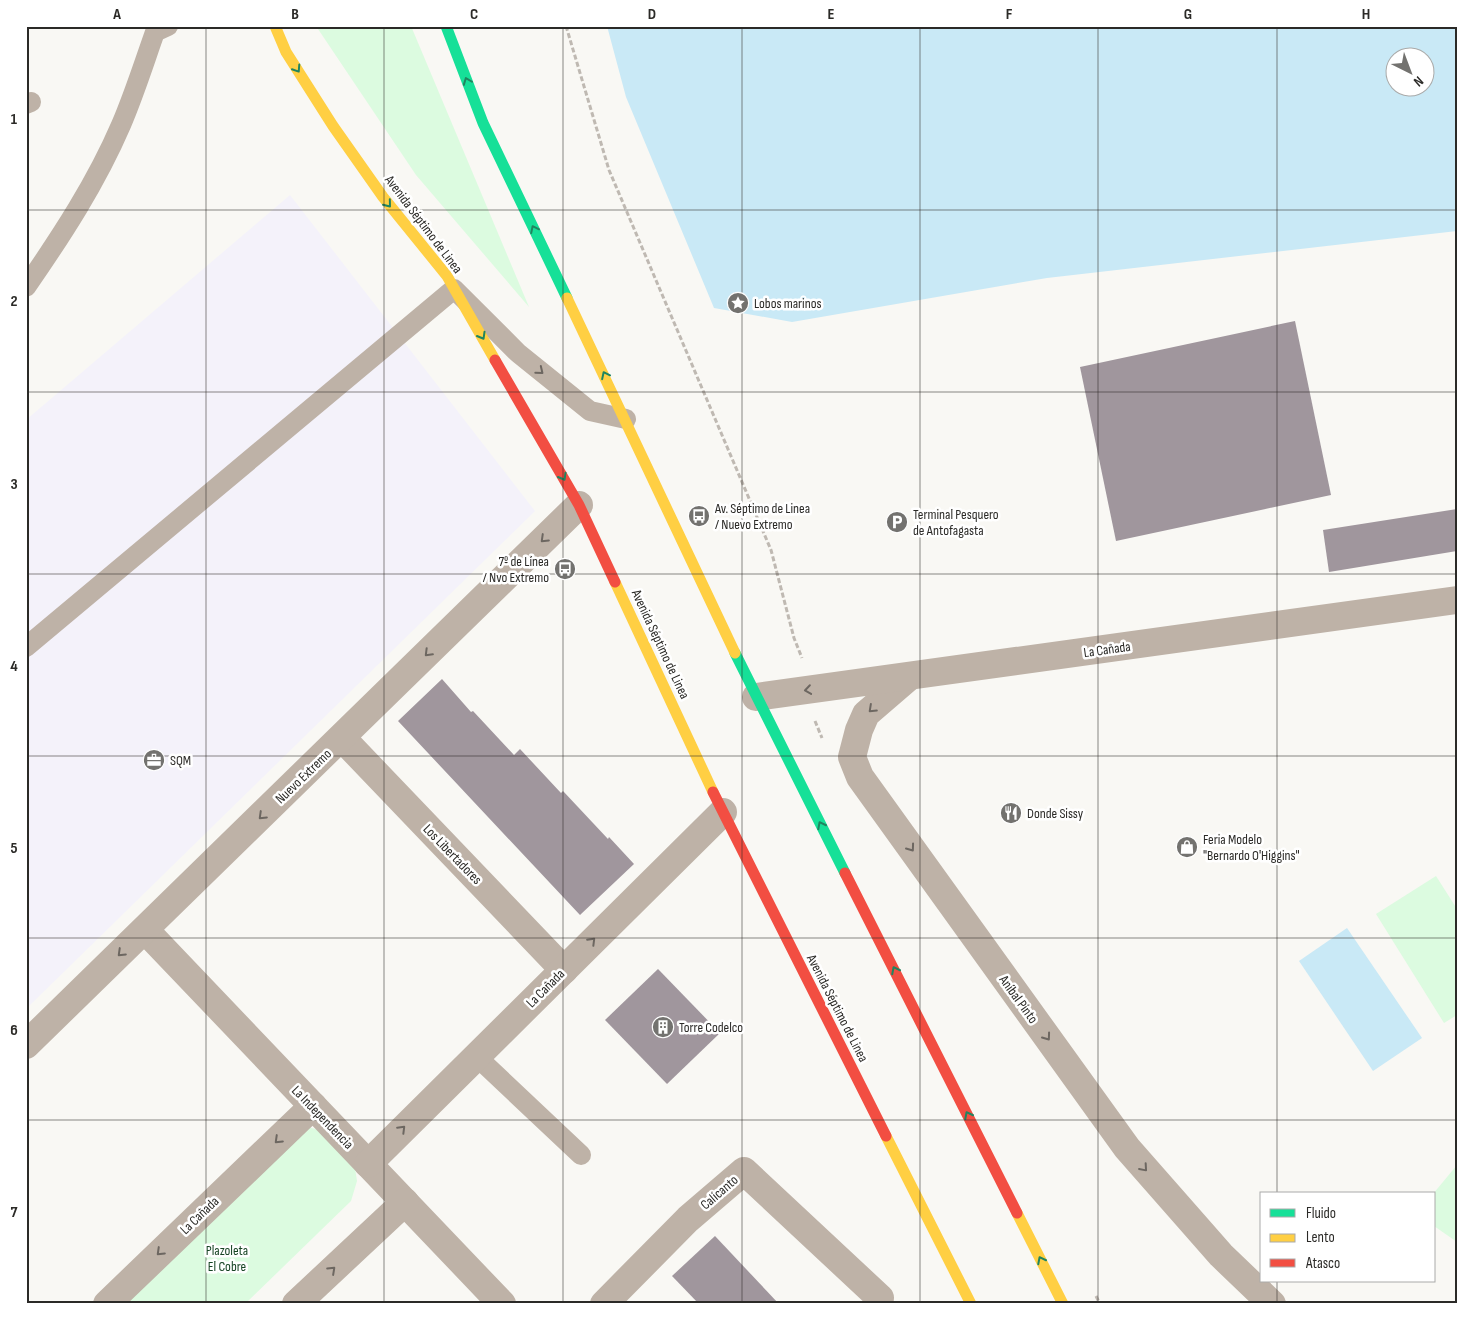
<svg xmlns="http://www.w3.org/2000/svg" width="1483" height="1330" font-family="'Sofia Sans Condensed',sans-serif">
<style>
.industrial{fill:#f4f2fa}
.green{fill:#dcfbe0}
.water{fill:#c9e9f6;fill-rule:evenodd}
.building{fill:#a0969d}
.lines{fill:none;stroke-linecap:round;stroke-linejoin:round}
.path{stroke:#bfb9b2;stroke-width:3;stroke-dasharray:5 2.5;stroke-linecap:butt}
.lane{stroke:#beb2a7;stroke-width:20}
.street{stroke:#beb2a7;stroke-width:28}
.fast{stroke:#16e098;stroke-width:11}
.slow{stroke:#ffcf43;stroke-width:11}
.jam{stroke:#f24e42;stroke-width:11}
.oneway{stroke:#208560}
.oneway2{stroke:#6d6761}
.grid{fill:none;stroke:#2b2a27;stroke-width:1;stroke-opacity:0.55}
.labels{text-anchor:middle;stroke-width:5;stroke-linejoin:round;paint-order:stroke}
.street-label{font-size:14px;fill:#2b2a27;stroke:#fff}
.poi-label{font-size:14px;fill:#2b2a27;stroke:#fff;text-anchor:start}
.park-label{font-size:14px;fill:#174424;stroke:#fff}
.neatline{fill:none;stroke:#2b2a27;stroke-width:2}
.grid-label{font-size:16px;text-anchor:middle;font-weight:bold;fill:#2b2a27}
</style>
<rect width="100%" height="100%" fill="#f9f8f4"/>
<polygon class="industrial" points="290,195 535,511 26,1009 26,420"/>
<g class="green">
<polygon points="316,26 411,26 529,307 416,175"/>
<polygon points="1436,876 1457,909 1457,1015 1444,1023 1376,914"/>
<polygon points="307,1127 325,1131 354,1161 357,1181 351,1201 245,1304 115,1304"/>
<polygon points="1457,1165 1457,1242 1434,1226 1433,1194"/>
</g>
<g class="water">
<path d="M 607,26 L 1457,26 L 1457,231 L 1047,278 L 792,322 L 714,308 L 626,97 ZM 1396,58 L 1426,58 L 1426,88 L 1396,88 Z"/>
<polygon points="1347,928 1422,1038 1373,1071 1299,961"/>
</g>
<g class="building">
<polygon points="1295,321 1331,495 1116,541 1080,367"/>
<polygon points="1457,509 1457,551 1329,572 1323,530"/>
<polygon points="442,679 471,712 473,711 514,755 520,749 561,793 563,791 608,839 609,837 634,864 580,915 398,721"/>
<polygon points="658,969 720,1033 667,1084 605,1020"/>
<polygon points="715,1236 779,1304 699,1304 672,1276"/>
</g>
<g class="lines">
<g class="path">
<polyline points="566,26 609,170 771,550 794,638 802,658"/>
<polyline points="815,721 822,738"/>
<polyline points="1096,1296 1100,1304"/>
</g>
<g class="lane">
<polyline points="26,104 31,102"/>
<path d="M 26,287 C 62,235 96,183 121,125 C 134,95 144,63 155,32 L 168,26"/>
<polyline points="26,647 454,289 518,353 590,411 626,419"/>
<polyline points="476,1056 581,1155"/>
</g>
<g class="street">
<polyline points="909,677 866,714 859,730 852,757 860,777 1127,1148 1221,1255 1272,1304"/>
<polyline points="756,697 1457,600"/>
<polyline points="342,738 564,970"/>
<polyline points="145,930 502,1304"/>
<polyline points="26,1045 579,505"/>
<polyline points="368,1164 723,812"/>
<polyline points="107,1304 313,1106"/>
<polyline points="296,1304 405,1202"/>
<polyline points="604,1304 688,1219 744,1171 880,1298"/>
</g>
<g class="fast">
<polyline points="446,26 483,123 567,298"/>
<polyline points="735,653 845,873"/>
</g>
<g class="slow">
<polyline points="275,26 286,52 333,126 383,197 447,276 495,360"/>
<polyline points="567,298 735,653"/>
<polyline points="615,582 713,792"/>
<polyline points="886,1136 971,1304"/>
<polyline points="1017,1213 1063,1304"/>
</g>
<g class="jam">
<polyline points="495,360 579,505 615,582"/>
<polyline points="713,792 886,1136"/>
<polyline points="845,873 1017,1213"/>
</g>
</g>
<defs><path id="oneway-chevron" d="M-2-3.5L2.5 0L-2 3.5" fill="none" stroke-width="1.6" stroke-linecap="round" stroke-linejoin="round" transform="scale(1.25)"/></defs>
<g class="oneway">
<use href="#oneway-chevron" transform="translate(297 69) rotate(57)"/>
<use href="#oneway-chevron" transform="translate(467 81) rotate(-111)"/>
<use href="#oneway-chevron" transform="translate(388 204) rotate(51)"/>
<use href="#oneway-chevron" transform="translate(534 229) rotate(-116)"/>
<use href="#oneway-chevron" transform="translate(482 336) rotate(60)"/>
<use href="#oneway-chevron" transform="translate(605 375) rotate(-116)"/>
<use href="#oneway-chevron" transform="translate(563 477) rotate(60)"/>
<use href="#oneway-chevron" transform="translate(821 825) rotate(-117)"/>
<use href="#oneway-chevron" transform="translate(895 970) rotate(-117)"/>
<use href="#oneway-chevron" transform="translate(968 1115) rotate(-117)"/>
<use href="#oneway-chevron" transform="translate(1041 1260) rotate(-117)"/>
</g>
<g class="oneway2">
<use href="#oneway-chevron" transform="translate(540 371) rotate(39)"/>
<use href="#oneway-chevron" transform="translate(544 539) rotate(136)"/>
<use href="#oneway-chevron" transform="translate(428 653) rotate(135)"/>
<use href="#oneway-chevron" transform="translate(808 690) rotate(172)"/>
<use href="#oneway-chevron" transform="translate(872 709) rotate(137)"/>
<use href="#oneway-chevron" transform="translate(262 816) rotate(136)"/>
<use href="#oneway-chevron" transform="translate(911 848) rotate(54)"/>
<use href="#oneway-chevron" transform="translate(592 941) rotate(-45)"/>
<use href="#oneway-chevron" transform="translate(121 953) rotate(136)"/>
<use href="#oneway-chevron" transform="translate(1047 1037) rotate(54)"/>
<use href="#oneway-chevron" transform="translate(402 1129) rotate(-45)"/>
<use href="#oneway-chevron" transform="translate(278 1140) rotate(136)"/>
<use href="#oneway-chevron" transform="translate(1144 1168) rotate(49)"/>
<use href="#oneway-chevron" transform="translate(160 1252) rotate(136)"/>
<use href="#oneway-chevron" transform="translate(332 1270) rotate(-43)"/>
</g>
<path class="grid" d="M 206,26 L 206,1304M 384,26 L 384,1304M 563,26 L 563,1304M 742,26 L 742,1304M 920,26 L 920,1304M 1098,26 L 1098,1304M 1277,26 L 1277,1194M 26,210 L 1457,210M 26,392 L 1457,392M 26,574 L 1457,574M 26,756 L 1457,756M 26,938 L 1457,938M 26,1120 L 1457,1120M 1277,1281 L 1277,1304"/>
<defs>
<g id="sight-disc" transform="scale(1.125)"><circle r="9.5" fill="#73726f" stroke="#fff"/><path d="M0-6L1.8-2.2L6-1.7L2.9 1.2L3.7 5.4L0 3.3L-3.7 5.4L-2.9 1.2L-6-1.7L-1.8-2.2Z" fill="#fff"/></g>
<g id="bus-disc" transform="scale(1.125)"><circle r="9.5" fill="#73726f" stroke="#fff"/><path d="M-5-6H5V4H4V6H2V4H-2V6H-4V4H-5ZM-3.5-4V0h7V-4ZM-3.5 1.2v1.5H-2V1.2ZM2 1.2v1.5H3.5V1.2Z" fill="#fff"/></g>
<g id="parking-disc" transform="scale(1.125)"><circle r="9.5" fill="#73726f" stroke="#fff"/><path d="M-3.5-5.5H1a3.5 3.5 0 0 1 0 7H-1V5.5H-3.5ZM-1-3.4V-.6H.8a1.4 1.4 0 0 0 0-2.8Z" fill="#fff"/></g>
<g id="office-disc" transform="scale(1.125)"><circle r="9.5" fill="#73726f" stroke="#fff"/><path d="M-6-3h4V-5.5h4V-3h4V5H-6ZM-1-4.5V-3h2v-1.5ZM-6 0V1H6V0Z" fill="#fff"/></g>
<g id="restaurant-disc" transform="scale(1.125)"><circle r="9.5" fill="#73726f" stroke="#fff"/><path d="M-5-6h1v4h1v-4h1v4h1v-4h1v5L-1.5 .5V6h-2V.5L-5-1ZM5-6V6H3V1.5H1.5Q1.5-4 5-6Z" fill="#fff"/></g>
<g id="shop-disc" transform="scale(1.125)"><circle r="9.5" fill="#73726f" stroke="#fff"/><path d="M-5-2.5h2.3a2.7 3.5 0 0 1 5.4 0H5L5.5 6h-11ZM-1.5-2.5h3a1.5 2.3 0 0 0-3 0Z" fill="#fff"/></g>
<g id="building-disc" transform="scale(1.125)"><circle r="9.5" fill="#73726f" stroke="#fff"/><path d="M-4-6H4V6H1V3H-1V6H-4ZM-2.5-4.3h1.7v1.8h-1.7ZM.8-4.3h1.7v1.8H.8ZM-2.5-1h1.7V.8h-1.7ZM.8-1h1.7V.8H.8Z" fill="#fff"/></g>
</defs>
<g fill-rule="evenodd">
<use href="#sight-disc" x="738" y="303"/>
<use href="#bus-disc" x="699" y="516"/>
<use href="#parking-disc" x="897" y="522"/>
<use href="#bus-disc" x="565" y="569"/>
<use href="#office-disc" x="154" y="760"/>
<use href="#restaurant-disc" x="1011" y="813"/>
<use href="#shop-disc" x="1187" y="847"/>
<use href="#building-disc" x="663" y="1027"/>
</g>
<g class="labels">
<g class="street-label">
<text transform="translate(424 224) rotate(53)" y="5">Avenida Séptimo de Linea</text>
<text transform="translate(661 644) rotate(65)" y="5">Avenida Séptimo de Linea</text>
<text transform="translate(1107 649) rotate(-8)" y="5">La Cañada</text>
<text transform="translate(303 776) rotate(-44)" y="5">Nuevo Extremo</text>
<text transform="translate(453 854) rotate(46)" y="5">Los Libertadores</text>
<text transform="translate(545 988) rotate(-45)" y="5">La Cañada</text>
<text transform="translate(1019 999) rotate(54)" y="5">Aníbal Pinto</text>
<text transform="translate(838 1008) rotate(63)" y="5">Avenida Séptimo de Linea</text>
<text transform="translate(323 1117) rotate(46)" y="5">La Independencia</text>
<text transform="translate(719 1192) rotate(-41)" y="5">Calicanto</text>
<text transform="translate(199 1215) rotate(-44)" y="5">La Cañada</text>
</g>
<g class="poi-label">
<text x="754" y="308">Lobos marinos</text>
<text x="715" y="513">Av. Séptimo de Linea<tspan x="715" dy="16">/ Nuevo Extremo</tspan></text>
<text x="913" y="519">Terminal Pesquero<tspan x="913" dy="16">de Antofagasta</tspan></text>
<text x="549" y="566" text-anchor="end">7º de Línea<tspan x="549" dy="16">/ Nvo Extremo</tspan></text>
<text x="170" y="765">SQM</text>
<text x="1027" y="818">Donde Sissy</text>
<text x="1203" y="844">Feria Modelo<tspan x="1203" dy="16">"Bernardo O'Higgins"</tspan></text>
<text x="679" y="1032">Torre Codelco</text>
</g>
<g class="park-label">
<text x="227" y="1255">Plazoleta<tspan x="227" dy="16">El Cobre</tspan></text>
</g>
</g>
<rect width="1483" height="1330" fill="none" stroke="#ffffff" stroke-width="55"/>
<rect x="1260" y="1192" width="175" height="90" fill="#ffffff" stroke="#aaaaa9"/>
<rect x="1270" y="1209" width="25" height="8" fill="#16e098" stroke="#aaaaa9"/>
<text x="1306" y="1218" font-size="15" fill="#2b2a27">Fluido</text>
<rect x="1270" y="1234" width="25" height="8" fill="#ffcf43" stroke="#aaaaa9"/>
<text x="1306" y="1242" font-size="15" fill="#2b2a27">Lento</text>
<rect x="1270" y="1259" width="25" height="8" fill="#f24e42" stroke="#aaaaa9"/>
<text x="1306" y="1268" font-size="15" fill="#2b2a27">Atasco</text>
<g transform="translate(1410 72) rotate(138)"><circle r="24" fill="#ffffff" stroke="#aaaaa9"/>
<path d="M0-4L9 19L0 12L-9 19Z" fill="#73726f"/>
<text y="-8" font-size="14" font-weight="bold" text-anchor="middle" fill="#2b2a27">N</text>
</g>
<rect x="28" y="28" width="1428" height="1274" class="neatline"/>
<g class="grid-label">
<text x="117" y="19">A</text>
<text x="295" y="19">B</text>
<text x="474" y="19">C</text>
<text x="652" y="19">D</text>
<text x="831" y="19">E</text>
<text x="1009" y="19">F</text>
<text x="1188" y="19">G</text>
<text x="1366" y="19">H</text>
<text x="14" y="124">1</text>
<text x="14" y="306">2</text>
<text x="14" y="489">3</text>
<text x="14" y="671">4</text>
<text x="14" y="853">5</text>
<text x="14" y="1035">6</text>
<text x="14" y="1217">7</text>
</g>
</svg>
